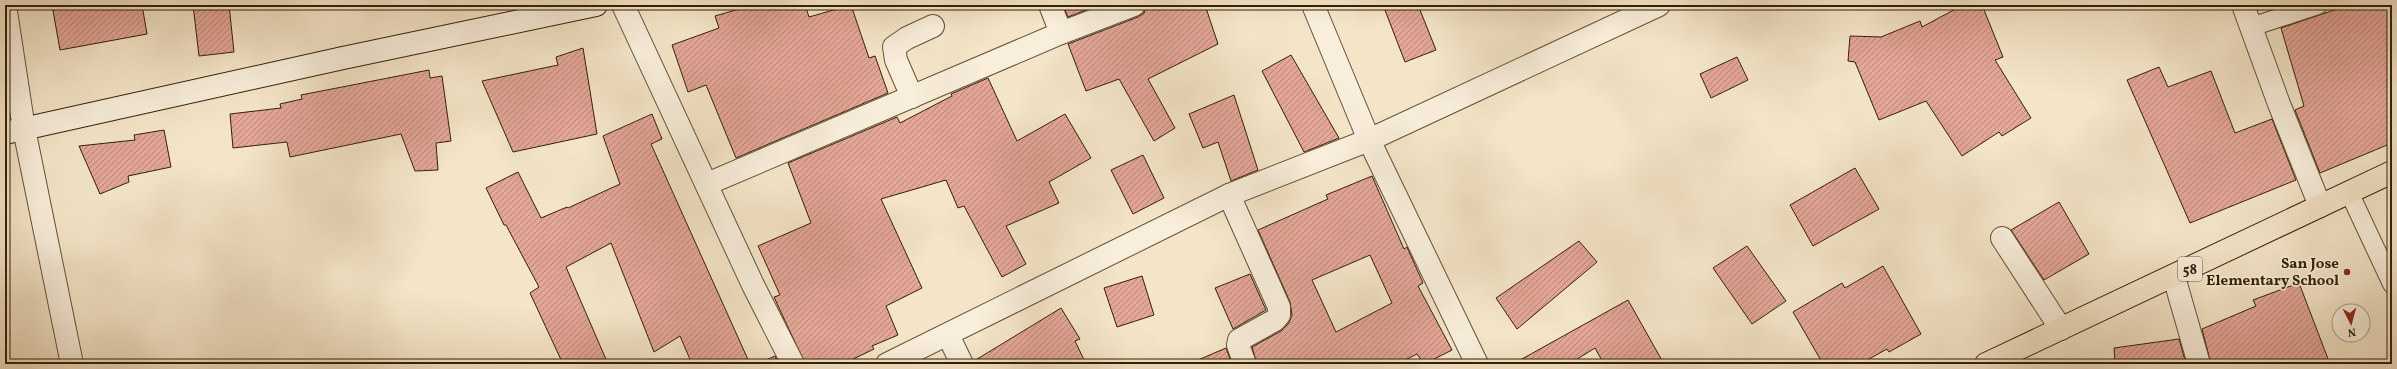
<svg xmlns="http://www.w3.org/2000/svg" width="2397" height="369" font-family="Vollkorn,serif">
<style>
.building{fill:url(#building-hatch);stroke:#332005;fill-rule:evenodd}
.lines{fill:none;stroke-linecap:round;stroke-linejoin:round}
.lane-casing{stroke:#635136;stroke-width:20}
.street-casing{stroke:#635136;stroke-width:24}
.secondary-casing{stroke:#332005;stroke-width:24}
.highway-casing{stroke:#332005;stroke-width:24}
.lane{stroke:#f8eedb;stroke-width:18}
.street{stroke:#f8eedb;stroke-width:22}
.secondary{stroke:#f8eedb;stroke-width:22}
.highway{stroke:#f4e5c8;stroke-width:22}
.poi-dot{fill:#8f2418;stroke:#f8eedb;stroke-width:1.5}
.labels{text-anchor:middle;stroke-width:3.5;stroke-linejoin:round;paint-order:stroke}
.shield{fill:#f8eedb;stroke:#6e5e45;stroke-width:1}
.shield-label{font-size:14px;font-weight:bold;fill:#332005}
.poi-label{font-size:15px;font-weight:bold;fill:#332005;stroke:#f8eedb;text-anchor:end}
</style>
<defs>
<pattern id="building-hatch" width="6" height="6" patternUnits="userSpaceOnUse"><rect width="6" height="6" fill="#e4a697"/><path d="M-1 1l2-2M0 6l6-6M5 7l2-2" fill="none" stroke="#b98779"/></pattern>
</defs>
<rect width="100%" height="100%" fill="#f4e5c8"/>
<filter id="stains"><feTurbulence type="fractalNoise" baseFrequency=".005" numOctaves="4"/><feColorMatrix values="0 0 0 0 .2 0 0 0 0 .09 0 0 0 0 .02 0 0 0 .5 -.17"/></filter>
<radialGradient id="worn" r=".72"><stop offset=".6" stop-color="#630" stop-opacity="0"/><stop offset="1" stop-color="#630" stop-opacity=".3"/></radialGradient>
<g class="building">
<polygon points="52,5 142,5 147,34 60,50"/>
<polygon points="193,5 229,5 234,52 199,56"/>
<polygon points="753,5 805,5 809,17 851,5 869,58 875,56 888,93 736,158 706,85 688,92 672,45 719,28 715,16"/>
<polygon points="1063,5 1099,5 1068,17"/>
<polygon points="1146,5 1205,5 1218,44 1148,79 1175,128 1154,141 1119,79 1086,91 1068,44 1138,17 1144,13"/>
<polygon points="1383,5 1418,5 1436,50 1405,62"/>
<polygon points="1963,5 1982,5 2003,57 1995,60 2031,118 2002,136 1999,132 1962,156 1926,101 1879,120 1855,62 1848,61 1850,36 1881,37 1920,21 1922,27"/>
<polygon points="2349,5 2392,5 2392,143 2320,173 2295,110 2304,106 2281,28"/>
<polygon points="583,48 597,134 513,152 482,81 558,65 556,57"/>
<polygon points="1291,55 1339,138 1304,152 1262,71"/>
<polygon points="1737,57 1748,80 1711,98 1700,74"/>
<polygon points="2159,67 2168,87 2211,71 2235,133 2272,119 2296,180 2190,223 2127,80"/>
<polygon points="429,70 430,78 442,76 451,141 436,143 438,170 415,171 401,134 290,157 287,142 233,148 230,114 281,108 280,104 302,99 301,95"/>
<polygon points="988,78 1017,141 1065,114 1091,158 1049,182 1059,203 1006,226 1026,264 1002,277 964,206 958,208 946,180 881,199 922,288 886,306 898,335 872,346 874,349 843,364 805,364 774,297 780,295 758,246 811,223 788,163 897,117 900,123 952,96 951,94"/>
<polygon points="1234,95 1258,170 1231,181 1218,142 1203,148 1189,114"/>
<polygon points="652,114 662,139 651,144 750,364 692,364 680,336 654,352 611,243 566,267 608,364 563,364 530,293 539,287 506,225 504,225 486,188 518,172 541,218 567,207 568,208 620,184 603,136"/>
<polygon points="164,130 171,167 128,176 129,182 100,194 79,146 135,140 134,135"/>
<polygon points="1143,155 1164,198 1133,214 1111,170"/>
<polygon points="1855,168 1879,209 1813,246 1790,205"/>
<path d="M 1372,176 L 1404,249 L 1407,247 L 1423,283 L 1418,286 L 1452,350 L 1424,364 L 1417,354 L 1397,364 L 1257,364 L 1252,347 L 1281,331 L 1289,323 L 1292,315 L 1290,302 L 1258,230 L 1328,199 L 1326,195 ZM 1370,255 L 1392,303 L 1336,332 L 1312,280 Z"/>
<polygon points="2059,202 2089,254 2044,280 2011,230"/>
<polygon points="1579,241 1597,262 1517,329 1496,298"/>
<polygon points="1747,246 1786,301 1752,324 1713,268"/>
<polygon points="1883,266 1921,334 1889,352 1887,349 1860,364 1823,364 1793,312 1842,283 1845,288"/>
<polygon points="1250,274 1266,310 1233,329 1215,288"/>
<polygon points="1142,276 1154,315 1117,327 1104,288"/>
<polygon points="2299,283 2330,364 2211,364 2202,329 2256,306 2253,300"/>
<polygon points="1628,300 1664,364 1604,364 1595,348 1569,364 1513,364"/>
<polygon points="1061,308 1080,339 1075,341 1086,364 974,364 974,361"/>
<polygon points="2179,339 2186,364 2115,364 2114,348"/>
<polygon points="1226,348 1232,364 1191,364 1191,363"/>
<polygon points="775,356 779,364 757,364"/>
</g>
<g class="lines">
<g class="lane-casing">
<g id="lane">
<polyline points="2251,27 2318,5"/>
<polyline points="2349,192 2392,284"/>
</g>
</g>
<g class="street-casing">
<g id="street">
<polyline points="5,5 24,129 72,364"/>
<polyline points="623,5 753,285 793,364"/>
<polyline points="1050,5 1061,33"/>
<polyline points="1313,5 1369,140 1477,364"/>
<polyline points="2243,5 2279,104 2320,206"/>
<polyline points="912,97 896,60 894,47 907,38 933,26"/>
<polyline points="707,184 1061,33 1134,5"/>
<polyline points="1229,195 1279,307 1279,315 1275,320 1239,340 1238,345 1245,364"/>
<polyline points="2002,238 2061,329"/>
<polyline points="2174,277 2199,364"/>
<polyline points="948,335 962,364"/>
<polyline points="887,364 1229,195 1369,140 1659,5"/>
</g>
</g>
<g class="secondary-casing">
<polyline id="secondary" points="5,133 343,58 596,5"/>
</g>
<g class="highway-casing">
<polyline id="highway" points="1986,364 2392,172"/>
</g>
<use href="#lane" class="lane"/>
<use href="#street" class="street"/>
<use href="#secondary" class="secondary"/>
<use href="#highway" class="highway"/>
</g>
<circle class="poi-dot" cx="2347" cy="272" r="4"/>
<g class="labels">
<rect class="shield" x="2178" y="257" width="24" height="24" rx="3"/>
<g class="shield-label">
<text x="2190" y="274">58</text>
</g>
<g class="poi-label">
<text x="2339" y="268">San Jose<tspan x="2339" dy="17">Elementary School</tspan></text>
</g>
</g>
<rect width="2397" height="369" fill="none" stroke="#f4e5c8" stroke-width="20"/>
<rect x="6" y="6" width="2385" height="357" fill="none" stroke="#332005" stroke-width="2"/>
<rect x="10" y="10" width="2377" height="349" fill="none" stroke="#332005"/>
<g transform="translate(2351 323) rotate(174)"><circle r="19" fill="#f8eedb" stroke="#a99c85"/>
<path d="M0-3L7 15L0 10L-7 15Z" fill="#8f2418"/>
<text y="-6" font-size="11" font-weight="bold" text-anchor="middle" fill="#332005">N</text>
</g>
<rect width="100%" height="100%" filter="url(#stains)"/>
<rect width="100%" height="100%" fill="url(#worn)"/>
</svg>
